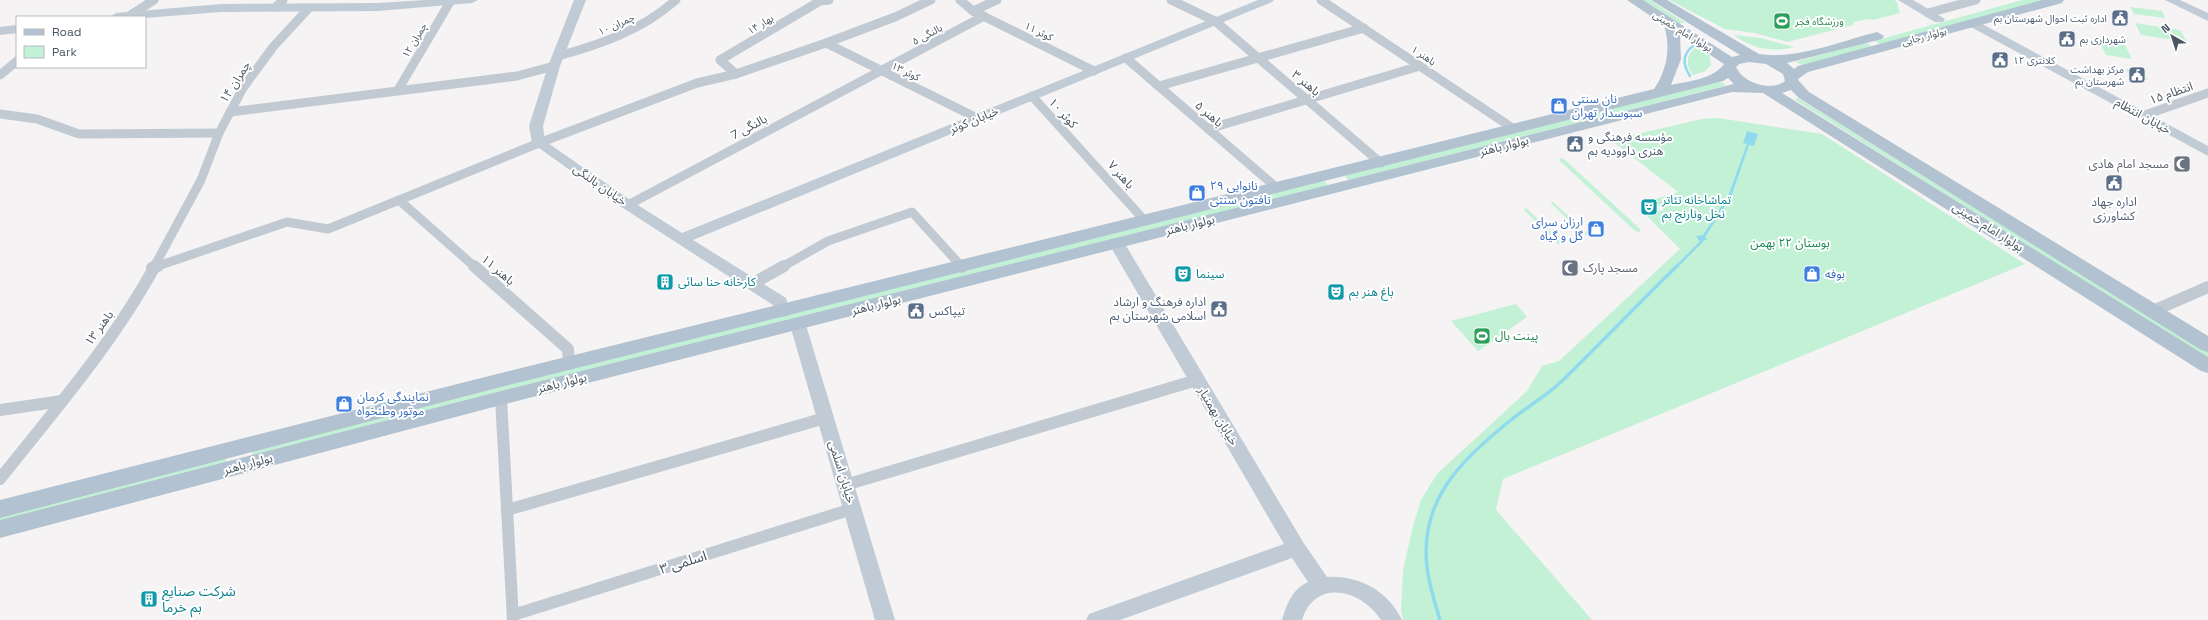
<svg xmlns="http://www.w3.org/2000/svg" width="2208" height="620" font-family="'Space Grotesk','Noto Sans Arabic',sans-serif">
<style>
.green{fill:#c3f1d5}
.water{fill:#90daee}
.lines{fill:none;stroke-linecap:round;stroke-linejoin:round}
.stream-far1{stroke:#90daee;stroke-width:2.5}
.stream{stroke:#90daee;stroke-width:3.5}
.street-far1{stroke:#c1cad2;stroke-width:9}
.street{stroke:#c1cad2;stroke-width:12}
.secondary{fill:#c1cbd6;fill-rule:evenodd}
.primary{fill:#b3c2d1;fill-rule:evenodd}
.labels{text-anchor:middle;stroke-width:4;stroke-linejoin:round;paint-order:stroke}
.far-service-label{font-size:10px;fill:#4e5e75;stroke:#fff;text-anchor:end}
.far-leisure-label{font-size:10px;fill:#27864d;stroke:#fff;text-anchor:start}
.far-street-label{font-size:10px;fill:#4a5661;stroke:#fff}
.street-label{font-size:12px;fill:#4a5661;stroke:#fff}
.shop-label{font-size:12px;fill:#366cbe;stroke:#fff;text-anchor:start}
.service-label{font-size:12px;fill:#4e5e75;stroke:#fff;text-anchor:start}
.worship-label{font-size:12px;fill:#5b616d;stroke:#fff;text-anchor:end}
.culture-label{font-size:12px;fill:#0d838f;stroke:#fff;text-anchor:start}
.park-label{font-size:12px;fill:#17864f;stroke:#fff}
.leisure-label{font-size:12px;fill:#27864d;stroke:#fff;text-anchor:start}
.near-street-label{font-size:14px;fill:#4a5661;stroke:#fff}
.near-culture-label{font-size:14px;fill:#0d838f;stroke:#fff;text-anchor:start}
</style>
<rect width="100%" height="100%" fill="#f5f3f3"/>
<g class="green">
<polygon points="1643,0 1650,0 1685,23 1679,23"/>
<polygon points="1669,0 1894,0 1897,2 1900,13 1873,20 1866,19 1854,22 1853,25 1787,42 1755,33 1725,29"/>
<polygon points="2022,0 2045,0 1881,44 1874,41"/>
<polygon points="2130,7 2162,11 2165,18 2134,14"/>
<polygon points="2135,23 2180,30 2187,42 2141,35"/>
<path d="M 1734,35 L 1761,38 L 1794,47 C 1774,53 1750,48 1734,35 Z"/>
<polygon points="2097,36 2122,40 2132,59 2106,55"/>
<polygon points="1865,42 1873,47 1803,65 1795,62"/>
<path d="M 1699,45 L 1709,54 L 1711,65 L 1705,71 L 1693,75 C 1684,64 1687,52 1699,45 Z"/>
<polygon points="2126,69 2143,72 2148,80 2130,77"/>
<polygon points="1718,82 1724,83 1725,86 1349,180 1345,177 1346,175"/>
<polygon points="1798,98 2208,351 2208,359 1797,101 1795,100"/>
<polygon points="1718,118 1822,134 2025,264 1503,479 1496,510 1592,620 1403,620 1401,609 1403,570 1413,526 1421,500 1437,474 1527,391 1542,366 1559,361 1680,249 1646,215 1664,210 1652,200 1678,192 1611,140 1702,119"/>
<polygon points="1561,158 1564,159 1640,229 1640,232 1635,231 1559,160"/>
<polygon points="1322,181 1326,182 1328,186 252,455 253,451 257,448"/>
<polygon points="1552,201 1587,233 1587,235 1582,234 1551,203"/>
<polygon points="1526,208 1563,243 1563,245 1558,244 1524,210"/>
<polygon points="1516,304 1527,317 1478,351 1451,321"/>
<polygon points="226,458 226,462 0,524 0,514"/>
</g>
<polygon class="water" points="1747,131 1758,134 1754,146 1749,145 1731,197 1705,237 1707,240 1699,241 1696,236 1703,235 1728,196 1747,144 1743,143"/>
<g class="lines">
<g class="stream-far1">
<path d="M 1690,76 C 1681,62 1683,52 1697,43"/>
<polyline points="1676,267 1702,241"/>
</g>
<path class="stream" d="M 1440,620 C 1435,603 1429,585 1427,567 C 1419,500 1462,459 1511,420 C 1527,407 1546,396 1561,382 C 1600,344 1638,304 1677,266"/>
<g class="street-far1">
<polyline points="960,0 973,11 1094,71"/>
<polyline points="1171,0 1215,21 1381,163"/>
<polyline points="1321,0 1514,129"/>
<polyline points="276,7 283,0"/>
<polyline points="973,11 997,0"/>
<polyline points="1928,13 1976,0"/>
<polyline points="129,16 154,0"/>
<polyline points="826,43 977,118"/>
<path d="M 558,56 C 602,44 642,30 676,0"/>
<polyline points="1126,58 1277,188"/>
<polyline points="736,74 720,60 820,1 829,0"/>
<polyline points="0,75 17,61"/>
<polyline points="1159,86 1364,28"/>
<polyline points="398,90 450,2"/>
<polyline points="1032,96 1145,221"/>
<polyline points="230,112 517,76 554,66"/>
<polyline points="0,114 37,119 79,134 219,133"/>
<polyline points="2142,116 2208,93"/>
<polyline points="1208,129 1420,66"/>
<polyline points="399,200 475,267"/>
<polyline points="628,205 984,16"/>
<polyline points="154,267 201,180 219,133 243,88 273,47 308,9"/>
<polyline points="155,267 287,222 328,229 539,143 697,83 736,74 826,43 895,17 931,0"/>
<polyline points="782,267 828,241 912,212 962,267"/>
</g>
<g class="street">
<polyline points="474,266 568,349 569,364"/>
<polyline points="961,266 962,267"/>
<polyline points="152,268 158,266"/>
<polyline points="752,284 784,266"/>
<polyline points="2153,311 2208,287"/>
<polyline points="501,398 513,620"/>
<polyline points="0,410 62,401"/>
<path d="M 0,479 C 54,411 113,343 155,266"/>
<polyline points="845,485 1197,380"/>
<polyline points="507,510 825,418"/>
<polyline points="513,615 852,509"/>
</g>
<g class="secondary">
<polygon points="425,0 478,0 472,3 378,11 221,12 145,18 110,17 116,13 221,4 378,3"/>
<polygon points="574,0 586,0 560,66 543,126 545,141 633,202 682,233 1258,0 1274,0 1272,2 693,240 786,298 790,312 788,316 782,317 776,316 773,305 623,208 532,143 529,126 548,66"/>
<polygon points="1898,0 1913,0 1945,19 1943,22 1935,22"/>
<polygon points="2165,0 2180,0 2208,13 2208,21"/>
<polygon points="1973,19 2208,146 2208,156 1969,26 1967,23 1969,20"/>
<polygon points="17,25 17,33 0,35 0,27"/>
<path d="M 1117,239 L 1122,241 L 1125,244 L 1303,542 L 1327,577 C 1359,575 1388,591 1402,620 L 1381,620 C 1361,589 1315,578 1302,620 L 1282,620 C 1287,604 1292,589 1308,582 L 1292,558 L 1120,620 L 1086,620 L 1089,614 L 1284,544 L 1109,244 L 1112,241 Z"/>
<polygon points="798,319 804,321 806,325 895,620 875,620 790,325 792,321"/>
</g>
<path class="primary" d="M 1627,0 L 1643,0 L 1732,57 L 1740,55 L 1651,0 L 1667,0 L 1759,54 C 1796,60 1841,41 1877,32 L 1884,36 L 1882,39 L 1787,63 L 1794,69 L 1798,66 L 2042,0 L 2064,0 L 2062,3 L 1808,72 L 1798,79 L 1799,81 L 1809,92 L 2208,336 L 2208,352 L 2201,350 L 1799,98 L 1791,90 L 1782,93 L 2208,357 L 2208,373 L 2201,371 L 1763,93 L 1732,92 L 501,405 L 0,538 L 0,520 L 501,391 L 1734,84 L 1728,78 L 1723,81 L 1664,96 L 497,388 L 0,518 L 0,500 L 497,374 L 1654,89 C 1667,70 1671,48 1664,25 ZM 1680,35 L 1724,64 C 1713,79 1690,81 1671,85 L 1681,59 ZM 1749,62 L 1766,64 L 1783,74 L 1785,81 C 1771,92 1743,83 1736,67 L 1739,64 Z"/>
</g>
<defs>
<g id="civic-square" transform="scale(0.9)"><rect x="-9" y="-9" width="18" height="18" rx="4" fill="#5c6f8a" stroke="#fff"/><path d="M-.6-6.5H3V-4.5H.6V-3L4-1V1h2V6H-6V1h2V-1L-.6-3ZM-1.2 2.5V6h2.4V2.5Z" fill="#fff"/></g>
<g id="stadium-square" transform="scale(0.9)"><rect x="-9" y="-9" width="18" height="18" rx="4" fill="#2e9e5b" stroke="#fff"/><path d="M0-5a6.5 5 0 1 0 0 10a6.5 5 0 1 0 0-10ZM-3.5-1.8h7v3.6h-7Z" fill="#fff"/></g>
<g id="shop-square" transform="scale(0.9)"><rect x="-9" y="-9" width="18" height="18" rx="4" fill="#3f7fe0" stroke="#fff"/><path d="M-5-2.5h2.3a2.7 3.5 0 0 1 5.4 0H5L5.5 6h-11ZM-1.5-2.5h3a1.5 2.3 0 0 0-3 0Z" fill="#fff"/></g>
<g id="mosque-square" transform="scale(0.9)"><rect x="-9" y="-9" width="18" height="18" rx="4" fill="#6b7280" stroke="#fff"/><path d="M3.5-4.9A6 6 0 1 0 3.5 4.9A5 5 0 1 1 3.5-4.9Z" fill="#fff"/></g>
<g id="theatre-square" transform="scale(0.9)"><rect x="-9" y="-9" width="18" height="18" rx="4" fill="#0f9aa8" stroke="#fff"/><path d="M-5-5.5Q0-4 5-5.5V0Q5 5 0 6Q-5 5-5 0ZM-3.3-2.5H-1v1.5H-3.3ZM1-2.5H3.3v1.5H1ZM-2.8 1Q0 5.5 2.8 1Z" fill="#fff"/></g>
<g id="building-square" transform="scale(0.9)"><rect x="-9" y="-9" width="18" height="18" rx="4" fill="#0f9aa8" stroke="#fff"/><path d="M-4-6H4V6H1V3H-1V6H-4ZM-2.5-4.3h1.7v1.8h-1.7ZM.8-4.3h1.7v1.8H.8ZM-2.5-1h1.7V.8h-1.7ZM.8-1h1.7V.8H.8Z" fill="#fff"/></g>
</defs>
<g fill-rule="evenodd">
<use href="#civic-square" x="2120" y="18"/>
<use href="#stadium-square" x="1782" y="21"/>
<use href="#civic-square" x="2067" y="39"/>
<use href="#civic-square" x="2000" y="60"/>
<use href="#civic-square" x="2137" y="75"/>
<use href="#shop-square" x="1559" y="106"/>
<use href="#civic-square" x="1575" y="144"/>
<use href="#mosque-square" x="2182" y="164"/>
<use href="#civic-square" x="2114" y="183"/>
<use href="#shop-square" x="1197" y="193"/>
<use href="#theatre-square" x="1649" y="207"/>
<use href="#shop-square" x="1596" y="229"/>
<use href="#mosque-square" x="1570" y="268"/>
<use href="#theatre-square" x="1183" y="274"/>
<use href="#shop-square" x="1812" y="274"/>
<use href="#building-square" x="665" y="282"/>
<use href="#theatre-square" x="1336" y="292"/>
<use href="#civic-square" x="1219" y="309"/>
<use href="#civic-square" x="916" y="311"/>
<use href="#stadium-square" x="1482" y="336"/>
<use href="#shop-square" x="344" y="404"/>
<use href="#building-square" x="149" y="599"/>
</g>
<g class="labels">
<g class="far-service-label">
<text x="2107" y="22">اداره ثبت احوال شهرستان بم</text>
<text x="2080" y="43" text-anchor="start">شهرداری بم</text>
<text x="2013" y="64" text-anchor="start">کلانتری ۱۲</text>
<text x="2124" y="73">مرکز بهداشت<tspan x="2124" dy="12">شهرستان بم</tspan></text>
</g>
<g class="far-leisure-label">
<text x="1795" y="25">ورزشگاه فجر</text>
</g>
<g class="far-street-label">
<text transform="translate(616 24) rotate(-24)" y="4">چمران ۱۰</text>
<text transform="translate(760 24) rotate(-31)" y="4">بهار ۱۴</text>
<text transform="translate(1039 31) rotate(26)" y="4">کوثر ۱۱</text>
<text transform="translate(1683 31) rotate(32)" y="4">بولوار امام خمینی</text>
<text transform="translate(927 34) rotate(-28)" y="4">بالنگی ۵</text>
<text transform="translate(1924 36) rotate(-15)" y="4">بولوار رجایی</text>
<text transform="translate(414 40) rotate(-59)" y="4">چمران ۱۲</text>
<text transform="translate(1424 55) rotate(34)" y="4">باهنر ۱</text>
<text transform="translate(906 71) rotate(26)" y="4">کوثر ۱۳</text>
</g>
<g class="street-label">
<text transform="translate(235 82) rotate(-58)" y="4">چمران ۱۴</text>
<text transform="translate(1306 83) rotate(40)" y="4">باهنر ۳</text>
<text transform="translate(2171 93) rotate(-19)" y="4">انتظام ۱۵</text>
<text transform="translate(1063 113) rotate(48)" y="4">کوثر ۱۰</text>
<text transform="translate(1209 114) rotate(41)" y="4">باهنر ۵</text>
<text transform="translate(2143 116) rotate(29)" y="4">خیابان انتظام</text>
<text transform="translate(974 120) rotate(-22)" y="4">خیابان کوثر</text>
<text transform="translate(749 127) rotate(-28)" y="4">بالنگی 7</text>
<text transform="translate(1504 146) rotate(-14)" y="4">بولوار باهنر</text>
<text transform="translate(1121 175) rotate(48)" y="4">باهنر ۷</text>
<text transform="translate(600 185) rotate(35)" y="4">خیابان بالنگی</text>
<text transform="translate(1190 225) rotate(-14)" y="4">بولوار باهنر</text>
<text transform="translate(1988 227) rotate(32)" y="4">بولوار امام خمینی</text>
<text transform="translate(498 270) rotate(41)" y="4">باهنر ۱۱</text>
<text transform="translate(876 305) rotate(-14)" y="4">بولوار باهنر</text>
<text transform="translate(99 328) rotate(-54)" y="4">باهنر ۱۳</text>
<text transform="translate(562 383) rotate(-14)" y="4">بولوار باهنر</text>
<text transform="translate(1218 416) rotate(59)" y="4">خیابان بهمنیار</text>
<text transform="translate(248 464) rotate(-15)" y="4">بولوار باهنر</text>
<text transform="translate(842 472) rotate(73)" y="4">خیابان اسلمی</text>
</g>
<g class="shop-label">
<text x="1572" y="103">نان سنتی<tspan x="1572" dy="14">سبوسدار تهران</tspan></text>
<text x="1210" y="190">نانوایی ۲۹<tspan x="1210" dy="14">تافتون سنتی</tspan></text>
<text x="1583" y="226" text-anchor="end">ارزان سرای<tspan x="1583" dy="14">گل و گیاه</tspan></text>
<text x="1825" y="278">بوفه</text>
<text x="357" y="401">نمایندگی کرمان<tspan x="357" dy="14">موتور وطنخواه</tspan></text>
</g>
<g class="service-label">
<text x="1588" y="141">مؤسسه فرهنگی و<tspan x="1588" dy="14">هنری داوودیه بم</tspan></text>
<text x="2114" y="206" text-anchor="middle">اداره جهاد<tspan x="2114" dy="14">کشاورزی</tspan></text>
<text x="1206" y="306" text-anchor="end">اداره فرهنگ و ارشاد<tspan x="1206" dy="14">اسلامی شهرستان بم</tspan></text>
<text x="929" y="315">تیپاکس</text>
</g>
<g class="worship-label">
<text x="2169" y="168">مسجد امام هادی</text>
<text x="1583" y="272" text-anchor="start">مسجد پارک</text>
</g>
<g class="culture-label">
<text x="1662" y="204">تماشاخانه تئاتر<tspan x="1662" dy="14">نخل ونارنج بم</tspan></text>
<text x="1196" y="278">سینما</text>
<text x="678" y="286">کارخانه حنا سائی</text>
<text x="1349" y="296">باغ هنر بم</text>
</g>
<g class="park-label">
<text x="1790" y="247">بوستان ۲۲ بهمن</text>
</g>
<g class="leisure-label">
<text x="1495" y="340">پینت بال</text>
</g>
<g class="near-street-label">
<text transform="translate(683 562) rotate(-17)" y="5">اسلمی ۳</text>
</g>
<g class="near-culture-label">
<text x="162" y="596">شرکت صنایع<tspan x="162" dy="16">بم خرما</tspan></text>
</g>
</g>
<rect x="16" y="16" width="130" height="52" fill="#ffffff" stroke="#b7bbc0"/>
<rect x="24" y="29" width="20" height="6" fill="#b3c2d1" stroke="#b7bbc0"/>
<text x="52" y="36" font-size="12" fill="#4a5661">Road</text>
<rect x="24" y="46" width="20" height="12" fill="#c3f1d5" stroke="#b7bbc0"/>
<text x="52" y="56" font-size="12" fill="#4a5661">Park</text>
<g transform="translate(2172 36) rotate(321)" stroke="#ffffff" stroke-width="3" paint-order="stroke">
<path d="M0-3L7 15L0 10L-7 15Z" fill="#4a5661"/>
<text y="-6" font-size="11" font-weight="bold" text-anchor="middle" fill="#4a5661">N</text>
</g>
</svg>
